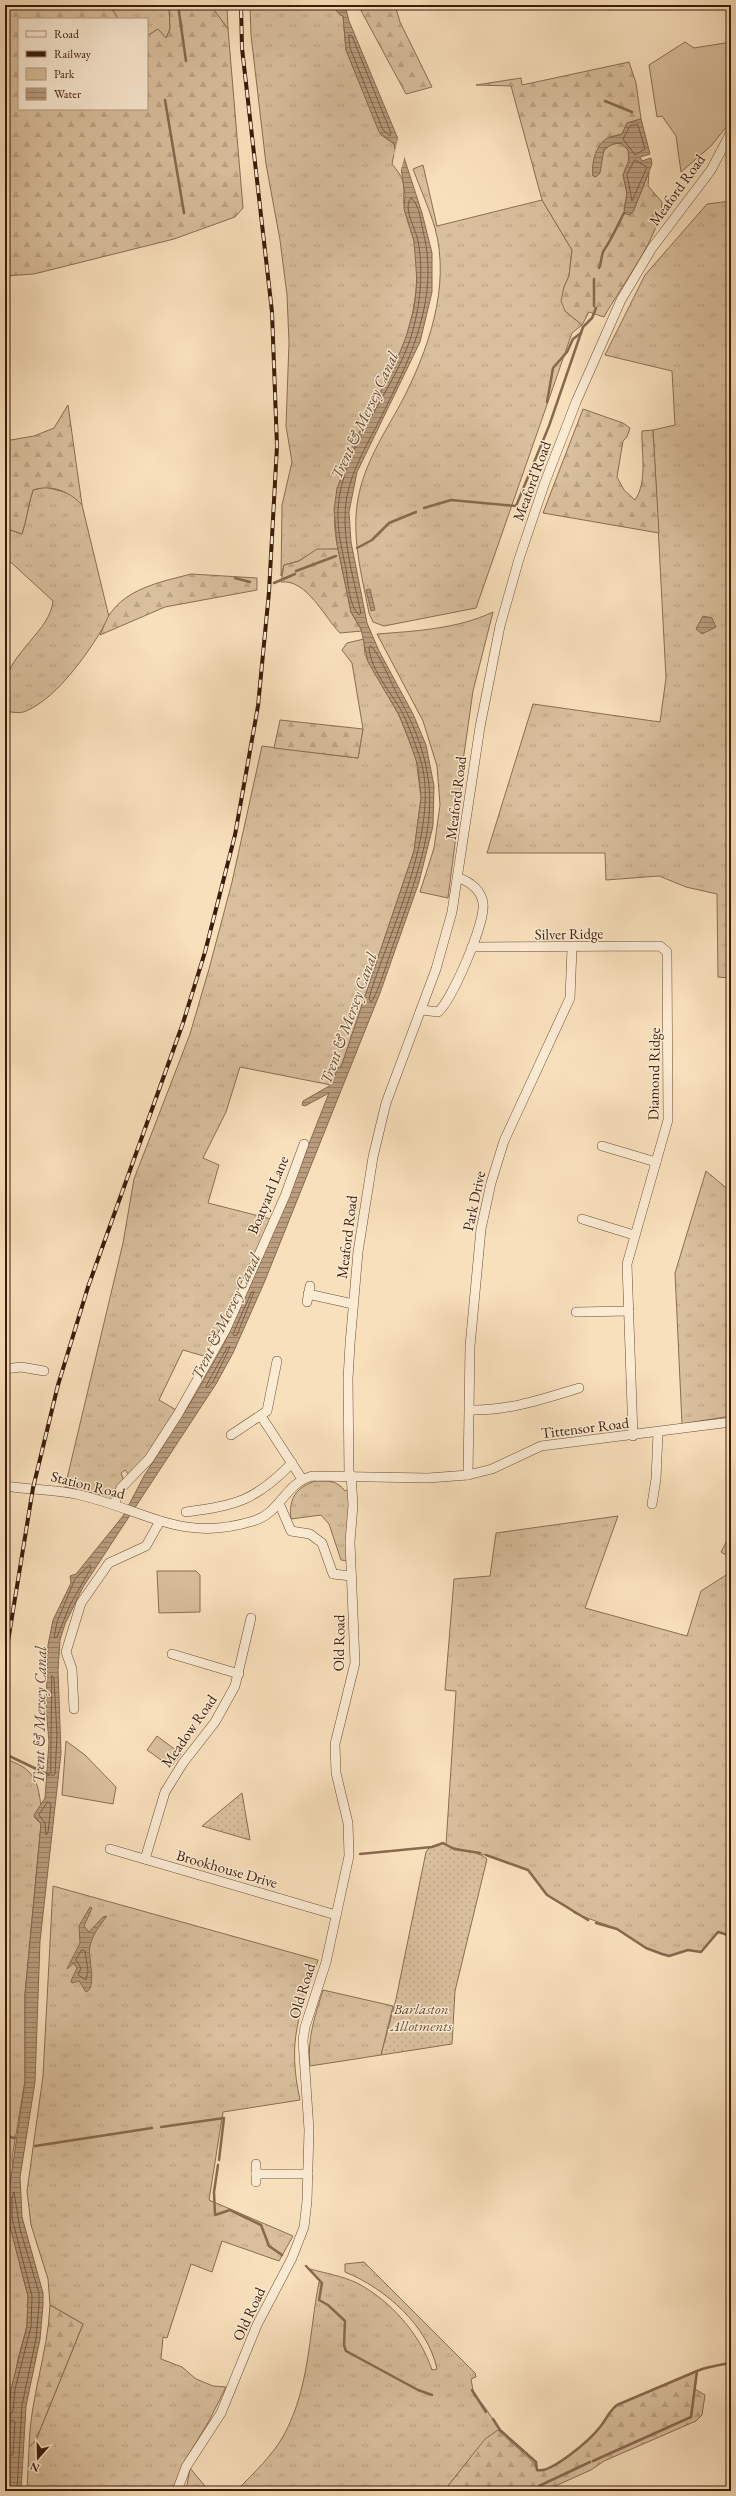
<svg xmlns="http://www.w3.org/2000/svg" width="736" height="2496" font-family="'EB Garamond',serif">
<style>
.grass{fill:url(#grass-tufts);stroke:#8a6d52}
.forest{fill:url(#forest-firs);stroke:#8a6d52}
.park{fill:#d9bf9d;stroke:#8a6d52}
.garden{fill:url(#garden-dots);stroke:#8a6d52}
.water{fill:url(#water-rules);stroke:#87694e}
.pier{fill:#f9e0bc}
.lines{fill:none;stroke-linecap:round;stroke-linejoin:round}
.shore{stroke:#7a5c42;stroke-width:1}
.stream{stroke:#87694e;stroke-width:2.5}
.minor-casing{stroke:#6b4c34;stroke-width:10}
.minor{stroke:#fbebd3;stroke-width:9}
.rail-casing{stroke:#3c1b07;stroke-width:4}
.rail{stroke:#fbebd3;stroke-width:2.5;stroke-dasharray:8;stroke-linecap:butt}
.labels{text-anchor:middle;stroke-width:3;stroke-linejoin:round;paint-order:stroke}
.street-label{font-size:15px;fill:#3c1b07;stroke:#fbebd3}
.park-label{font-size:15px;font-style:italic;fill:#6b4c34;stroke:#fbebd3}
.water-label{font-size:16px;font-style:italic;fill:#684831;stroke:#fbebd3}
</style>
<defs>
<pattern id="grass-tufts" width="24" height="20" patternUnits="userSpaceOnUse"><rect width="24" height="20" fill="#d9bf9d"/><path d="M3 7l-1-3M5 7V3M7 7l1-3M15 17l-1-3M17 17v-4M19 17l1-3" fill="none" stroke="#bba486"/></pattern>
<pattern id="forest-firs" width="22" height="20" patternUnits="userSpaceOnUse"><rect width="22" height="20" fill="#d9bf9d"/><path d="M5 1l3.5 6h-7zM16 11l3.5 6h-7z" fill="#bba486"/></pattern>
<pattern id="garden-dots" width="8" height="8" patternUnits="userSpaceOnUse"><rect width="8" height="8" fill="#d9bf9d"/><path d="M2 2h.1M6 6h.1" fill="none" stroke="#bba486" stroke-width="1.8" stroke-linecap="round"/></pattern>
<pattern id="water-rules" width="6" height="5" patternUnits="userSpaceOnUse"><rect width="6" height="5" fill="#b99d7e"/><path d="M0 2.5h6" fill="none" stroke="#987f65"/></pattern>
</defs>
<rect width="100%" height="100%" fill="#f9e0bc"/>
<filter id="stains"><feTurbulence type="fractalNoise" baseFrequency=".005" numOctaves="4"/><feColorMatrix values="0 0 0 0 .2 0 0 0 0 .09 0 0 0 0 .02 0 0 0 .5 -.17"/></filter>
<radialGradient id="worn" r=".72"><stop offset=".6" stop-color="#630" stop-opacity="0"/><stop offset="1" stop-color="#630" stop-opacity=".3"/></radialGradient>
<g class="grass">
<polygon points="110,5 169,5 170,29 166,39 158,29 147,36 147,19 118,19"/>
<polygon points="210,5 227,5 228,29"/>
<path d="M 250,5 L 332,5 L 343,16 L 346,50 L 381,135 L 394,144 L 395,150 L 392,164 C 412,187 399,190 406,215 C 408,224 412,233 414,241 C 420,272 416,308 406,337 C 382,407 319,469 338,549 L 317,550 L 299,561 L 284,565 L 281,576 L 282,505 L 292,462 L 286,426 L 289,342 L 287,295 L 280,240 L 266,164 L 251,35 Z"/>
<path d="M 423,165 L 437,226 L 542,200 L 572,250 L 569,276 L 564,287 L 565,311 L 582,325 L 572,333 L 476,608 L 384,626 L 373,622 L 369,613 C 362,576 351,537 358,499 C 364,464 384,434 401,403 C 428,351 451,287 435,228 C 429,208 420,188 413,169 Z"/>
<polygon points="731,201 731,978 718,977 717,894 686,887 659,876 606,880 605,853 487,853 533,704 660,722 666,678 653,430 675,425 672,371 605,355 645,275 707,204"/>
<path d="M 45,487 L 72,494 L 82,505 L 109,617 C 93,647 58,698 26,711 C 21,714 11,712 5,711 C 5,702 3,692 5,683 C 10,653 51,629 53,601 L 5,557 L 5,528 L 22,534 C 27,519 28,505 33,490 Z"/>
<path d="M 493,612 L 473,691 L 463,761 L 457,828 L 448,898 L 420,892 L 434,848 L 440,805 L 437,766 L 423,721 L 377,634 C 416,631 457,629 493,612 Z"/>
<polygon points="364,639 365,655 399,715 416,758 421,798 414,851 341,1068 338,1068 331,1085 240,1067 226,1112 203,1158 219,1165 208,1203 271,1219 207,1357 183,1350 159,1400 178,1411 146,1459 129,1475 125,1470 121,1473 124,1481 111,1497 65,1487 123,1243 134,1179 190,1034 209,969 232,882 262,746 358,758 363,729 352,663 342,650 347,643"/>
<polygon points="706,1171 731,1192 731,1416 682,1424 675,1273"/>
<path d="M 316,1481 C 328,1481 337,1480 345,1491 L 348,1489 L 350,1496 L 347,1561 L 341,1560 L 329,1524 L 321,1515 L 291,1519 C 288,1499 296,1487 316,1481 Z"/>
<polygon points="618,1516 585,1608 687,1636 701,1591 731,1572 731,1941 725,1934 718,1932 701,1952 688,1950 669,1956 662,1954 646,1948 617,1929 574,1913 570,1908 547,1895 528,1870 486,1855 454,1849 446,1845 456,1691 445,1690 454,1579 490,1576 496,1533"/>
<path d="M 5,1759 C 33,1768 38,1779 41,1807 L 34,1817 L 41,1824 L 25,1994 L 25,2081 L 12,2158 L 20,2265 L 28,2296 L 27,2326 L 18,2359 L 9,2410 L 5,2416 Z"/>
<path d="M 53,1886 L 318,1960 C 299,2016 287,2039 300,2100 L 223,2112 L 209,2200 L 293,2236 L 279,2261 L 222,2241 L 212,2272 L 191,2264 L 167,2338 L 163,2337 L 161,2359 L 182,2367 L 196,2379 L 213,2386 L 226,2387 L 209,2421 L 186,2459 L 174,2491 L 27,2491 L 29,2447 L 36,2440 L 83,2324 L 50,2305 L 48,2279 L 31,2225 L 27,2191 L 43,2076 Z"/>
<path d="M 323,1990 L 393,2006 L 381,2055 L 310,2066 C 307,2038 315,2016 323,1990 Z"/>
<path d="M 364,2262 L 475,2373 L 476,2377 L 471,2379 L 474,2396 C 483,2401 493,2421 500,2430 L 462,2468 L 444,2491 L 236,2491 C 253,2474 274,2454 285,2433 C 310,2385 309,2333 319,2282 L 321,2283 L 310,2269 C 325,2273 342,2276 357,2283 C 391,2301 420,2334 432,2370 L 437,2369 C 428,2326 385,2288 345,2272 L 345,2264 Z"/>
<polygon points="190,2468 209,2491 186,2491"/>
</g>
<g class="forest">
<polygon points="5,5 110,5 118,19 19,19 19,109 147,109 147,36 158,29 166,38 170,29 169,5 211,6 228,29 243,208 235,217 174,239 34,274 5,276"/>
<polygon points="358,5 395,5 400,22 432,87 406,94"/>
<path d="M 629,62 L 636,83 L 641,119 L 627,123 L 622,134 L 610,137 L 598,149 L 593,173 L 593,176 C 600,161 601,143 621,143 L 628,150 L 630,156 L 623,175 L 627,193 L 624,210 L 633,212 L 649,172 L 648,186 L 662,202 C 661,235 621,286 604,317 L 589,312 L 582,325 L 565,311 L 561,301 L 564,287 L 569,276 L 572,250 L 542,200 L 511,86 L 476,85 L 521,78 L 522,85 Z"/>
<path d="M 68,405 L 82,505 C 69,491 51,484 33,490 C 28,505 27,519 22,534 L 5,528 L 5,441 L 34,436 L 54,428 Z"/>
<path d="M 583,409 L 623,423 L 630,428 L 627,437 L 623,441 L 617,477 L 624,490 L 635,500 C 648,481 641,452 642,431 L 653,430 L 659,533 L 543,513 Z"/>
<path d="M 317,549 L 338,549 L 351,612 L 362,631 L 340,633 C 324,617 307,579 281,582 L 284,565 L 299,561 Z"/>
<path d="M 191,574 L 257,578 L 257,590 L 165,607 L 100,635 C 104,627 107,616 113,610 C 131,587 165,581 191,574 Z"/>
<polygon points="280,720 363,729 358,758 274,748"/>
<path d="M 50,2305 L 83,2324 L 36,2440 L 29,2447 C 30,2398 48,2353 50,2305 Z"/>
<path d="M 697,2371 L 695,2389 L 705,2395 L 702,2415 L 696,2421 L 604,2461 L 591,2470 L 544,2491 L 444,2491 L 485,2439 L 498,2430 L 534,2463 L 537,2470 L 544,2471 C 564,2459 583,2447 598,2430 C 606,2421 608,2412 617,2405 Z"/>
</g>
<g class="park">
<polygon points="685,42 694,48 731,42 731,121 711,146 681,172 676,136 662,116 657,117 649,65"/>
<polygon points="731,1533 731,1558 721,1552"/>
<polygon points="157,1571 196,1571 200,1575 200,1612 159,1613"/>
<polygon points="157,1736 181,1754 171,1767 147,1750"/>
<polygon points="66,1741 85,1755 116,1787 113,1804 62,1795"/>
</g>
<g class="garden">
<polygon points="242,1793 250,1840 202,1826"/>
<path d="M 443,1843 C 457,1852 474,1848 487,1859 L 455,1991 L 452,2044 L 381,2055 L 396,1999 L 426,1852 L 430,1847 Z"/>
</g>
<g class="water">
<polygon points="332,5 345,5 349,21 398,139 422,213 432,253 432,292 420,342 357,472 349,512 351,542 367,623 379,651 413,714 426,745 434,786 433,826 419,882 380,993 264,1283 233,1353 216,1384 83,1587 65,1624 60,1640 58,1670 61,1753 40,1941 35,2082 20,2177 22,2217 43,2293 43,2305 40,2339 26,2406 21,2491 5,2491 7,2466 5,2461 5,2416 9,2410 11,2389 27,2326 28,2296 8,2219 8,2198 25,2081 25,1994 41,1824 34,1815 45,1798 49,1742 46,1707 48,1645 53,1620 71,1583 70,1576 76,1574 123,1516 144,1476 194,1397 224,1344 283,1210 329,1093 305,1106 302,1105 303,1101 331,1085 338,1068 341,1067 414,851 421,798 418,766 408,737 399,715 368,662 361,629 351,612 337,544 334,510 337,488 361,430 396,362 406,337 414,309 417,282 414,241 404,209 405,195 401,168 394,144 379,132 346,50 343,16 340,15"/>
<path d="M 641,119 L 650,154 L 640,157 L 642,161 L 651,158 L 652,164 L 633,212 L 629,215 L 624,213 L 627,193 L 623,175 L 629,163 L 628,150 L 621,143 L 613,144 L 604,149 L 600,173 L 596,177 L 593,176 C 591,163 596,142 610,137 C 614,136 618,136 622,134 L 627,123 Z"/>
<polygon points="370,589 375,610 371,611 366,590"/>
<polygon points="703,616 712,618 716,627 702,634 696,629"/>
<path d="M 90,1907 L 92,1908 L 84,1926 L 89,1932 L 103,1917 L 107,1916 C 99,1926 93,1934 90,1946 C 87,1955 98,1988 86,1992 L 79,1981 L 72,1983 L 71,1981 L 77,1968 L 74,1963 L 67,1969 L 80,1943 L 79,1926 Z"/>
</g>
<polygon class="pier" points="399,136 405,155 400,173 394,154"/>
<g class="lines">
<g class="shore">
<polygon points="349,35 352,36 391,133 390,136 383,130 350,48"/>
<polygon points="638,125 645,149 635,155 623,139 630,126"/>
<polygon points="635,160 647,167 632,201 627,175"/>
<path d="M 411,198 C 419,203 421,222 423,231 C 441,302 407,365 376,427 C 364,450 352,471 347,496 C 340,534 353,576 361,613 L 359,615 C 349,606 348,582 346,569 C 342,550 337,530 338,509 C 342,446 392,395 411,337 C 420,306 424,273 418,241 C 416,229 402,208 411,198 Z"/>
<path d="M 371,646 C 382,658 389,679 397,694 C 451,790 429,839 396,937 C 391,949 378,995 371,1002 L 369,999 L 371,991 C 392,926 443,821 419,755 C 414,741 409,726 402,712 C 391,692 371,671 369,648 Z"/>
<polygon points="254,1292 237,1335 234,1336 233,1334 251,1293"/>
<polygon points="230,1347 213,1382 207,1388 206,1386 227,1348"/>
<polygon points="90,1565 91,1568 70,1605 57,1637 54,1638 57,1622 75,1579"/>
<polygon points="52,1676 54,1678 57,1735 55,1774 53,1776 51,1774"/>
<polygon points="48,1802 51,1804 48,1833 46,1835 45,1823 39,1815"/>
<polygon points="82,1950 85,1951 88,1971 86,1980 78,1975 81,1968 76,1960"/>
<polyline points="5,2418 9,2417 13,2411 15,2389 31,2327 32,2296 12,2218 12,2198 14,2192 20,2229 39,2293 39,2305 36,2339 22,2405 17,2491"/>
<polyline points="5,2423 13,2420 15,2422 13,2455 5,2455"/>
</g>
<g class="stream">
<polyline points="178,5 186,61"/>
<polyline points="165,100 184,213"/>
<polyline points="605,101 632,112"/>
<path d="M 599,268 C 602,262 601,254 604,250 C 612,239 617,226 624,213"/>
<polyline points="594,279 594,306"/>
<polyline points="547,402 553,368 567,352 573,339 581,333"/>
<polyline points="424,508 451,500 516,506 549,426 583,327 592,318 596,308"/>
<polyline points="357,548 372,540 389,523 416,512"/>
<polyline points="296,571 336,556"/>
<polyline points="235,578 250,582"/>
<polyline points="274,583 295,574"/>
<polyline points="5,1754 49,1775"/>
<polyline points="360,1854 432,1847 443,1843 454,1849 480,1853"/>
<polyline points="486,1855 528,1870 547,1895 588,1920"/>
<polyline points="596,1923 617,1929 646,1948 662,1954 669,1956 688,1950 701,1952 718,1932 725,1934 731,1941"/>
<polyline points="161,2127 224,2118 219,2160"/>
<polyline points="5,2135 14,2138"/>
<polyline points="35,2146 152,2128"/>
<polyline points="218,2165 214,2192 215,2215 230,2210 261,2225 269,2246 282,2255"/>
<polyline points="306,2266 322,2283 319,2300 328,2305 345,2321 344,2345 346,2351 418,2390 432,2395"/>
<polyline points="472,2390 486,2412"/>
<path d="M 493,2419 L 500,2430 L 536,2462 L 537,2470 C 551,2474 591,2439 600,2427 C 607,2419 608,2412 617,2405 L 697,2371"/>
<path d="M 593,2461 L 691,2417 L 697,2371 C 703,2368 724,2364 731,2363"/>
<polyline points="539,2486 590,2462"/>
<polyline points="529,2491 533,2489"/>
</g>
<g class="minor-casing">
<g id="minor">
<polyline points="472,947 660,946 667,952 668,1120 627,1264 633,1436"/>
<path d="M 422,1010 L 438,1012 C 452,1000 486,922 483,903 C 481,890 470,882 459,878"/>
<polyline points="602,1146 656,1162"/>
<polyline points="582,1219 634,1235"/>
<polyline points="308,1294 353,1304"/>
<polyline points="307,1302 310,1286"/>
<polyline points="576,1312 629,1311"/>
<polyline points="5,1369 21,1367 44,1371"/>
<path d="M 470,1410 C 508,1411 543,1399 579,1388"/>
<polyline points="261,1416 302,1479"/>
<polyline points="231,1435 267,1411 277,1361"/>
<polyline points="468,1475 470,1346 481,1229 491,1183 504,1141 570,998 572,948"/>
<polyline points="349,1476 348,1379 350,1344 358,1252 373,1157 386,1103 436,969 452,912 480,727 500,626 519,559 545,482 576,402 621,300 652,248 711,170 731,132"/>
<path d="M 5,1486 C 30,1490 55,1489 80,1495 C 147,1511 182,1543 253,1521 C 281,1513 284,1484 312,1476 L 428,1478 L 468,1475 L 492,1469 L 541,1446 L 731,1422"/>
<polyline points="279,1503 291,1531 310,1534 322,1543 333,1574 351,1576"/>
<polyline points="114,1504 121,1488 149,1459 178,1414 226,1329 285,1196 304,1144"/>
<polyline points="652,1504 656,1479 658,1433"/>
<path d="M 186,1512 C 237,1505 255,1501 292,1463"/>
<polyline points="172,1654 239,1674"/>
<polyline points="74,1709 72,1669 66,1652 81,1603 109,1563 146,1546 160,1521"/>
<polyline points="110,1849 336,1915"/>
<polyline points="145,1859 165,1792 183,1763 215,1722 235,1686 251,1618"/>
<polyline points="256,2164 256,2182"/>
<polyline points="256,2174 308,2174"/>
<polyline points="177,2491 186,2467 221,2413 257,2325 292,2258 304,2227 307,2201 309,2130 303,2040 305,2027 326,1962 349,1856 348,1823 336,1773 335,1744 355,1663 350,1542 353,1505 351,1475"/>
</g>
</g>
<use href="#minor" class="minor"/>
<g class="rail-casing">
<polyline id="rail" points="5,1660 33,1488 58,1385 88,1287 183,1023 205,952 235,835 258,706 269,592 277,446 272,312 242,48 241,5"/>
</g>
<use href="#rail" class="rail"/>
</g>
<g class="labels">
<g class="street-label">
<text transform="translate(677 190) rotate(-54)" y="5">Meaford Road</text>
<text transform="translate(532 481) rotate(-70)" y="5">Meaford Road</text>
<text transform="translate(456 798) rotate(-83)" y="5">Meaford Road</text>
<text transform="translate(569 934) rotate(-1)" y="5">Silver Ridge</text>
<text transform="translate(654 1074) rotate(-89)" y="5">Diamond Ridge</text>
<text transform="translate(268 1195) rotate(-67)" y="5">Boatyard Lane</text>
<text transform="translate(474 1201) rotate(-78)" y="5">Park Drive</text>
<text transform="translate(347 1237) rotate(-83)" y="5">Meaford Road</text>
<text transform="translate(585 1428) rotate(-7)" y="5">Tittensor Road</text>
<text transform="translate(88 1485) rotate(14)" y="5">Station Road</text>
<text transform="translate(339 1643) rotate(-89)" y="5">Old Road</text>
<text transform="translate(189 1731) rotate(-55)" y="5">Meadow Road</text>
<text transform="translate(227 1869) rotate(16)" y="5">Brookhouse Drive</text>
<text transform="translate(302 1991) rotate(-73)" y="5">Old Road</text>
<text transform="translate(249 2314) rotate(-65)" y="5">Old Road</text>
</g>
<g class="park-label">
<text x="421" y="2014">Barlaston<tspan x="421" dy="17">Allotments</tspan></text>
</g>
<g class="water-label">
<text transform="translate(364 415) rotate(-65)" y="6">Trent &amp; Mersey Canal</text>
<text transform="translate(348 1018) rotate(-70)" y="6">Trent &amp; Mersey Canal</text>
<text transform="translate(225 1316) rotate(-64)" y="6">Trent &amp; Mersey Canal</text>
<text transform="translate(39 1715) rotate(-89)" y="6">Trent &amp; Mersey Canal</text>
</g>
</g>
<rect width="736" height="2496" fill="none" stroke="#f9e0bc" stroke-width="20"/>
<rect x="6" y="6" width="724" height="2484" fill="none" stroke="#3c1b07" stroke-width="2"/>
<rect x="10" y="10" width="716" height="2476" fill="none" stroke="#3c1b07"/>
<rect x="18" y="18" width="130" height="92" fill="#fbebd3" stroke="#af9881"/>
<rect x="26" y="31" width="20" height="6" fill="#fbebd3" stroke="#af9881"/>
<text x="54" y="38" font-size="12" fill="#3c1b07">Road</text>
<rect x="26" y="51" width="20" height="6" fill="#3c1b07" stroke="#af9881"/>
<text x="54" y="58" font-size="12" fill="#3c1b07">Railway</text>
<rect x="26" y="68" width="20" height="12" fill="#d9bf9d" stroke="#af9881"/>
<text x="54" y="78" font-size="12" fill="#3c1b07">Park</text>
<rect x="26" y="88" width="20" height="12" fill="url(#water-rules)" stroke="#af9881"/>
<text x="54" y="98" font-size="12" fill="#3c1b07">Water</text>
<g transform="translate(38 2458) rotate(200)" stroke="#fbebd3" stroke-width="3" paint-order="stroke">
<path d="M0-3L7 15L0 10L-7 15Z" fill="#3c1b07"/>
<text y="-6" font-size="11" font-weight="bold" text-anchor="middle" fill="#3c1b07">N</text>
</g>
<rect width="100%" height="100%" filter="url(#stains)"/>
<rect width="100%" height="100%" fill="url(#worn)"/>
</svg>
